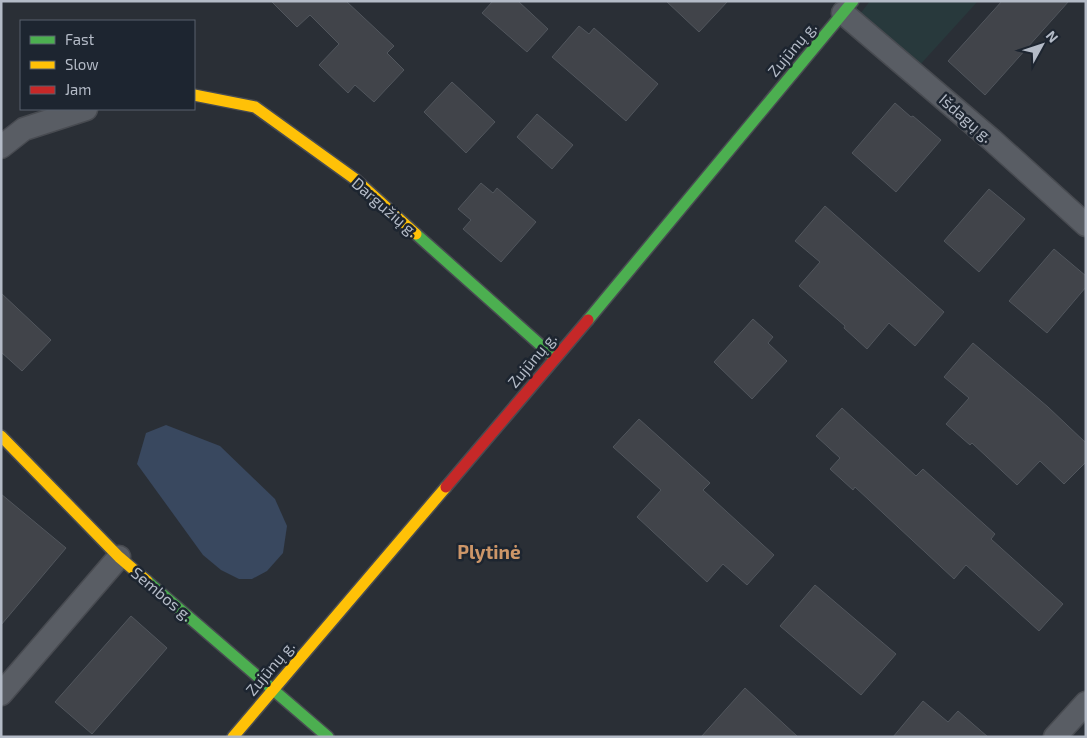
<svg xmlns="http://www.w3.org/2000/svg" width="1087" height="738" font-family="'Exo 2',sans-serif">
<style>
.green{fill:#28393c}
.water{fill:#39485f}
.building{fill:#41444a;stroke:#51565d}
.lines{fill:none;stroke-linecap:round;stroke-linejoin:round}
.street-casing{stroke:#484b51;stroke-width:25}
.fast-casing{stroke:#484b51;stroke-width:14}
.slow-casing{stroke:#484b51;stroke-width:14}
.jam-casing{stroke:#484b51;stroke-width:14}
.street{stroke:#595d64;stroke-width:22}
.fast{stroke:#4caf50;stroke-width:11}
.slow{stroke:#ffc107;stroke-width:11}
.jam{stroke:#c62828;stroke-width:11}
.labels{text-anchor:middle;stroke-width:5;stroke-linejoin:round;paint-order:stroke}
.street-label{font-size:16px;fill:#b4bbc7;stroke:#1d2530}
.quarter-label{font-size:19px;font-weight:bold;fill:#cd9668;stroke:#1d2530}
</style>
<rect width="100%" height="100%" fill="#2a2f36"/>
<polygon class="green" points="870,1 978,1 918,67 857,18"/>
<polygon class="water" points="166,425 220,446 275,499 287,526 283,553 267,571 252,579 239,579 221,570 203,555 137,464 146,433"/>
<g class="building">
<polygon points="271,1 346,1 394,46 387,53 404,70 374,102 355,85 348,93 319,65 339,44 310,15 297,27"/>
<polygon points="493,1 518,1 548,29 527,52 482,13"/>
<polygon points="666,1 728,1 699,32"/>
<polygon points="1002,1 1069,1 985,95 948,61"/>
<polygon points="579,26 589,34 594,28 658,84 626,121 552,57"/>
<polygon points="452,82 495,122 466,153 424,112"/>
<polygon points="895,103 911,117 913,116 941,140 896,192 852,153"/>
<polygon points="537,114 573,145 552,169 517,137"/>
<polygon points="481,183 493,193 497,188 536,222 501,262 463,229 471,220 458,209"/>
<polygon points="989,189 1025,219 979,272 944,241"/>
<polygon points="825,206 944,312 915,346 889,323 867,349 844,328 845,326 799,286 820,262 795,241"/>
<polygon points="1054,249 1086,276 1086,287 1047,333 1009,301"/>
<polygon points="1,293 51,340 22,371 1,352"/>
<polygon points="753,319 773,337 768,343 787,361 752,399 714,362"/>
<polygon points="973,343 1048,407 1086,443 1086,462 1064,484 1040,461 1017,485 972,443 970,445 946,424 969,398 944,377"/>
<polygon points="842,408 916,476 923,469 995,534 991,539 1063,604 1039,631 966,565 954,579 855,487 853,490 830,469 840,458 816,436"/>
<polygon points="639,419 710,483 703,490 774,555 747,585 723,564 707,582 637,517 661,490 613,447"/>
<polygon points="1,494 66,548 1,625"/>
<polygon points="815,585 896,654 861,695 780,626"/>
<polygon points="131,616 167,648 92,734 55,702"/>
<polygon points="745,688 798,737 701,737"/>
<polygon points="923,701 948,722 958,711 988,737 893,737"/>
</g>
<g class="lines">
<g class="street-casing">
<g id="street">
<polyline points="843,13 992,140 1086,225"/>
<polyline points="1,147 24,129 86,109"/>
<polyline points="1,694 119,557"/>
<polyline points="1055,737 1086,703"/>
</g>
</g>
<g class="fast-casing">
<g id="fast">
<polyline points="416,234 555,358"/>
<polyline points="588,320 853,1"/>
<polyline points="147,581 328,737"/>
</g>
</g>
<g class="slow-casing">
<g id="slow">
<polyline points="194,95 255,107 355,179 416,234"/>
<polyline points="1,436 119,557 147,581"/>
<polyline points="233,737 446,487"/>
</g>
</g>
<g class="jam-casing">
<polyline id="jam" points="446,487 588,320"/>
</g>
<use href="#street" class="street"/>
<use href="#fast" class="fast"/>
<use href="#slow" class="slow"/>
<use href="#jam" class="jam"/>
</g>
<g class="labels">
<g class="street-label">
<text transform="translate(792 49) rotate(-50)" y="6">Zujūnų g.</text>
<text transform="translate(966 118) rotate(41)" y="6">Išdagų g.</text>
<text transform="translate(385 207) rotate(41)" y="6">Dargužių g.</text>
<text transform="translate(532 360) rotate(-50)" y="6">Zujūnų g.</text>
<text transform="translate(162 594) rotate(40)" y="6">Sembos g.</text>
<text transform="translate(270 668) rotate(-50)" y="6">Zujūnų g.</text>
</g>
<g class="quarter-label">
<text x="489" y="559">Plytinė</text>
</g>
</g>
<rect width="1087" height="738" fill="none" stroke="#b4bbc7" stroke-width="5"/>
<rect x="20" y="20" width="175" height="90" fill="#1d2530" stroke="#59616c"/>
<rect x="30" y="36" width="25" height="8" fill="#4caf50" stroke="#59616c"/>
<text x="65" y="45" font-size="15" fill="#b4bbc7">Fast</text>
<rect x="30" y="61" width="25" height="8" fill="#ffc107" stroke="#59616c"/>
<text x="65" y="70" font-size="15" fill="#b4bbc7">Slow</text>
<rect x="30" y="86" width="25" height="8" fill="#c62828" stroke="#59616c"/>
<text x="65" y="95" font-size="15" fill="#b4bbc7">Jam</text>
<g transform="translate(1042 45) rotate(50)" stroke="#1d2530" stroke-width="4" paint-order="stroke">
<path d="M0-4L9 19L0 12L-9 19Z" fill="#b4bbc7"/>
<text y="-8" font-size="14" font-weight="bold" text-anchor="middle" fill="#b4bbc7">N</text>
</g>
</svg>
